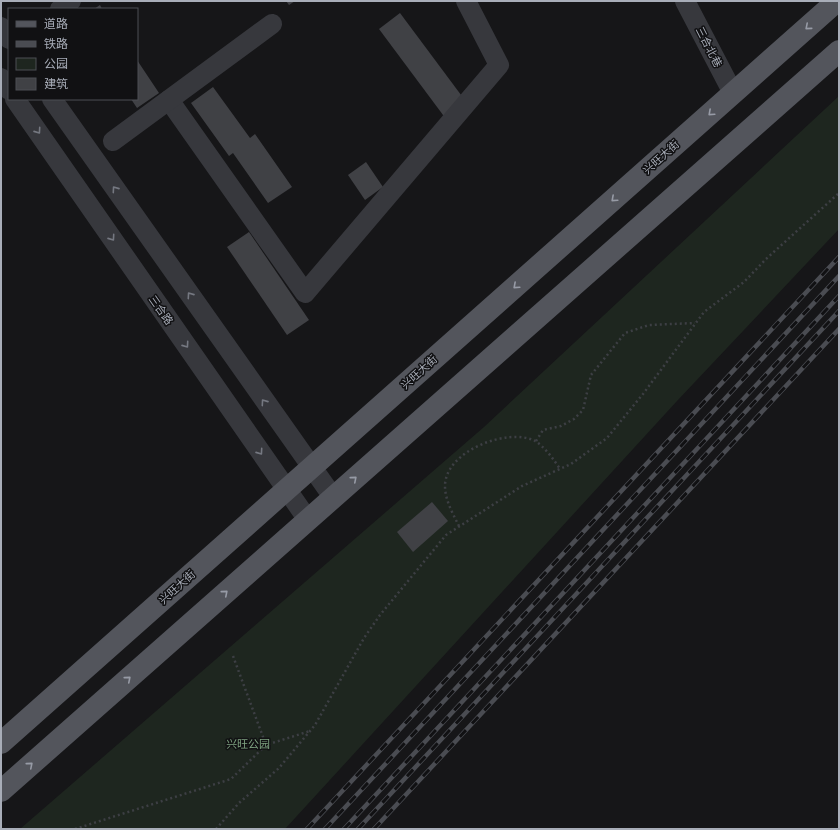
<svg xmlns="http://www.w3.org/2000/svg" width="840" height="830" font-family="'Source Sans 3','Noto Sans SC',sans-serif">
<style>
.green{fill:#1e261f}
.building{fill:#404145}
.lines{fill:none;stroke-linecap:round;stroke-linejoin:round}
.path{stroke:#3d3f44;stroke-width:2.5;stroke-dasharray:2 3;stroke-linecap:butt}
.minor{stroke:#37383d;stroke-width:20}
.major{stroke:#53555c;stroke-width:22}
.rail-casing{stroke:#4a4c52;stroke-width:4.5}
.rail{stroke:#111113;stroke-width:3;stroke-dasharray:9;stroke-linecap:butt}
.oneway{stroke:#979ba6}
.oneway2{stroke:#757881}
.labels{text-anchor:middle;stroke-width:3;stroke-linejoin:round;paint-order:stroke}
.street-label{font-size:11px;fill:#a8adb8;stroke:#111113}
.park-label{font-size:11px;fill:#7fa381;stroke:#111113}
</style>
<rect width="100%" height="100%" fill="#161618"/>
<polygon class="green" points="839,96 839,229 677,401 285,829 20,829 484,427"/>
<g class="building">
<polygon points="286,1 295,1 289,5"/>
<polygon points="100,5 102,9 94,9"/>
<polygon points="400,13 467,103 446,119 379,29"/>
<polygon points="137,60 159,93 137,108 131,99 137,99"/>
<polygon points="213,87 250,138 255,134 292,187 268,203 233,153 229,156 191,103"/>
<polygon points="366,162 383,187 365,200 348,175"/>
<polygon points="249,232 309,320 287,335 227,247"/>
<polygon points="432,502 448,521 413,552 397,532"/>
</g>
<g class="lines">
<g class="path">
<polyline points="536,441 543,430 561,426 574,419 583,410 591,375 625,333 649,325 695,323"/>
<path d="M 459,526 C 453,514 445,500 445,486 C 445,451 508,427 535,441 C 545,447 554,460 560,469"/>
<polyline points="233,656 266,745"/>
<polyline points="75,829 231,779 266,745 310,731"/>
<polyline points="216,829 239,803 279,768 315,725 364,638 380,615 446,535 522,486 571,464 607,438 643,394 704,312 744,282 766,259 839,193"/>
</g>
<g class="minor">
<polyline points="685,1 733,93"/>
<polyline points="60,9 71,1"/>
<polyline points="1,27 9,39"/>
<polyline points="1,78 9,90"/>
<polyline points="15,99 308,520"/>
<polyline points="52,99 333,497"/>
<polyline points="169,100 305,293 499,65 466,1"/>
<polyline points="113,141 272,24"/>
</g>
<g class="major">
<polyline points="1,743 837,1"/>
<polyline points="1,791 839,51"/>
</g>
<g class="rail-casing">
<g id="rail">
<polyline points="307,829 839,257"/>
<polyline points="325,829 839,276"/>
<polyline points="344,829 839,296"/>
<polyline points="358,829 839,311"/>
<polyline points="374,829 839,329"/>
</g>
</g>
<use href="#rail" class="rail"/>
</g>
<defs><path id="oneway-chevron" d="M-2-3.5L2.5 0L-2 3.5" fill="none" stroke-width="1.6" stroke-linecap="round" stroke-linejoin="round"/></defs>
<g class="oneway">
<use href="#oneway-chevron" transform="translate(808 27) rotate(139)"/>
<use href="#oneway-chevron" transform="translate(711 113) rotate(138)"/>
<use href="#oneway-chevron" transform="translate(614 199) rotate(138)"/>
<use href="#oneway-chevron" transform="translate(516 286) rotate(138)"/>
<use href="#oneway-chevron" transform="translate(354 479) rotate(-41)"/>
<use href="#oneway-chevron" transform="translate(225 593) rotate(-41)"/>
<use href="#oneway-chevron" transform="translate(128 679) rotate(-41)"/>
<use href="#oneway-chevron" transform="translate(30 765) rotate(-41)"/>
</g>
<g class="oneway2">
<use href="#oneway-chevron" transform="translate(38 131) rotate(55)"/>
<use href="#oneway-chevron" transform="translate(115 189) rotate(-125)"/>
<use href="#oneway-chevron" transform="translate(112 238) rotate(55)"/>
<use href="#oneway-chevron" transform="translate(190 295) rotate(-125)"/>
<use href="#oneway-chevron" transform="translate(186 345) rotate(55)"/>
<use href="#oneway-chevron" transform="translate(264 402) rotate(-125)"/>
<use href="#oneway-chevron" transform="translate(260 452) rotate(55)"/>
</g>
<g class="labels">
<g class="street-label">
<text transform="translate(709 47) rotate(63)" y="4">三合北巷</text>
<text transform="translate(661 157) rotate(-42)" y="4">兴旺大街</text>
<text transform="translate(161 310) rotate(55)" y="4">三合路</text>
<text transform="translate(419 372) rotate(-42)" y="4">兴旺大街</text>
<text transform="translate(177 587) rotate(-42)" y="4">兴旺大街</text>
</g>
<g class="park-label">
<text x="248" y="748">兴旺公园</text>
</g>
</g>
<rect width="840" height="830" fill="none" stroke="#a8adb8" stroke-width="4"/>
<rect x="8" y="8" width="130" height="92" fill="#111113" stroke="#4d4f55"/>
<rect x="16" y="21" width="20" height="6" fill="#53555c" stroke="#4d4f55"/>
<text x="44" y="28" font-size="12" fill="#a8adb8">道路</text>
<rect x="16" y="41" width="20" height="6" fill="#4a4c52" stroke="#4d4f55"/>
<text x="44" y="48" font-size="12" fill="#a8adb8">铁路</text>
<rect x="16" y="58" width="20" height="12" fill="#1e261f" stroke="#4d4f55"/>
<text x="44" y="68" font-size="12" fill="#a8adb8">公园</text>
<rect x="16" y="78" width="20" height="12" fill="#404145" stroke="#4d4f55"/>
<text x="44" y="88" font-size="12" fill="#a8adb8">建筑</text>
</svg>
